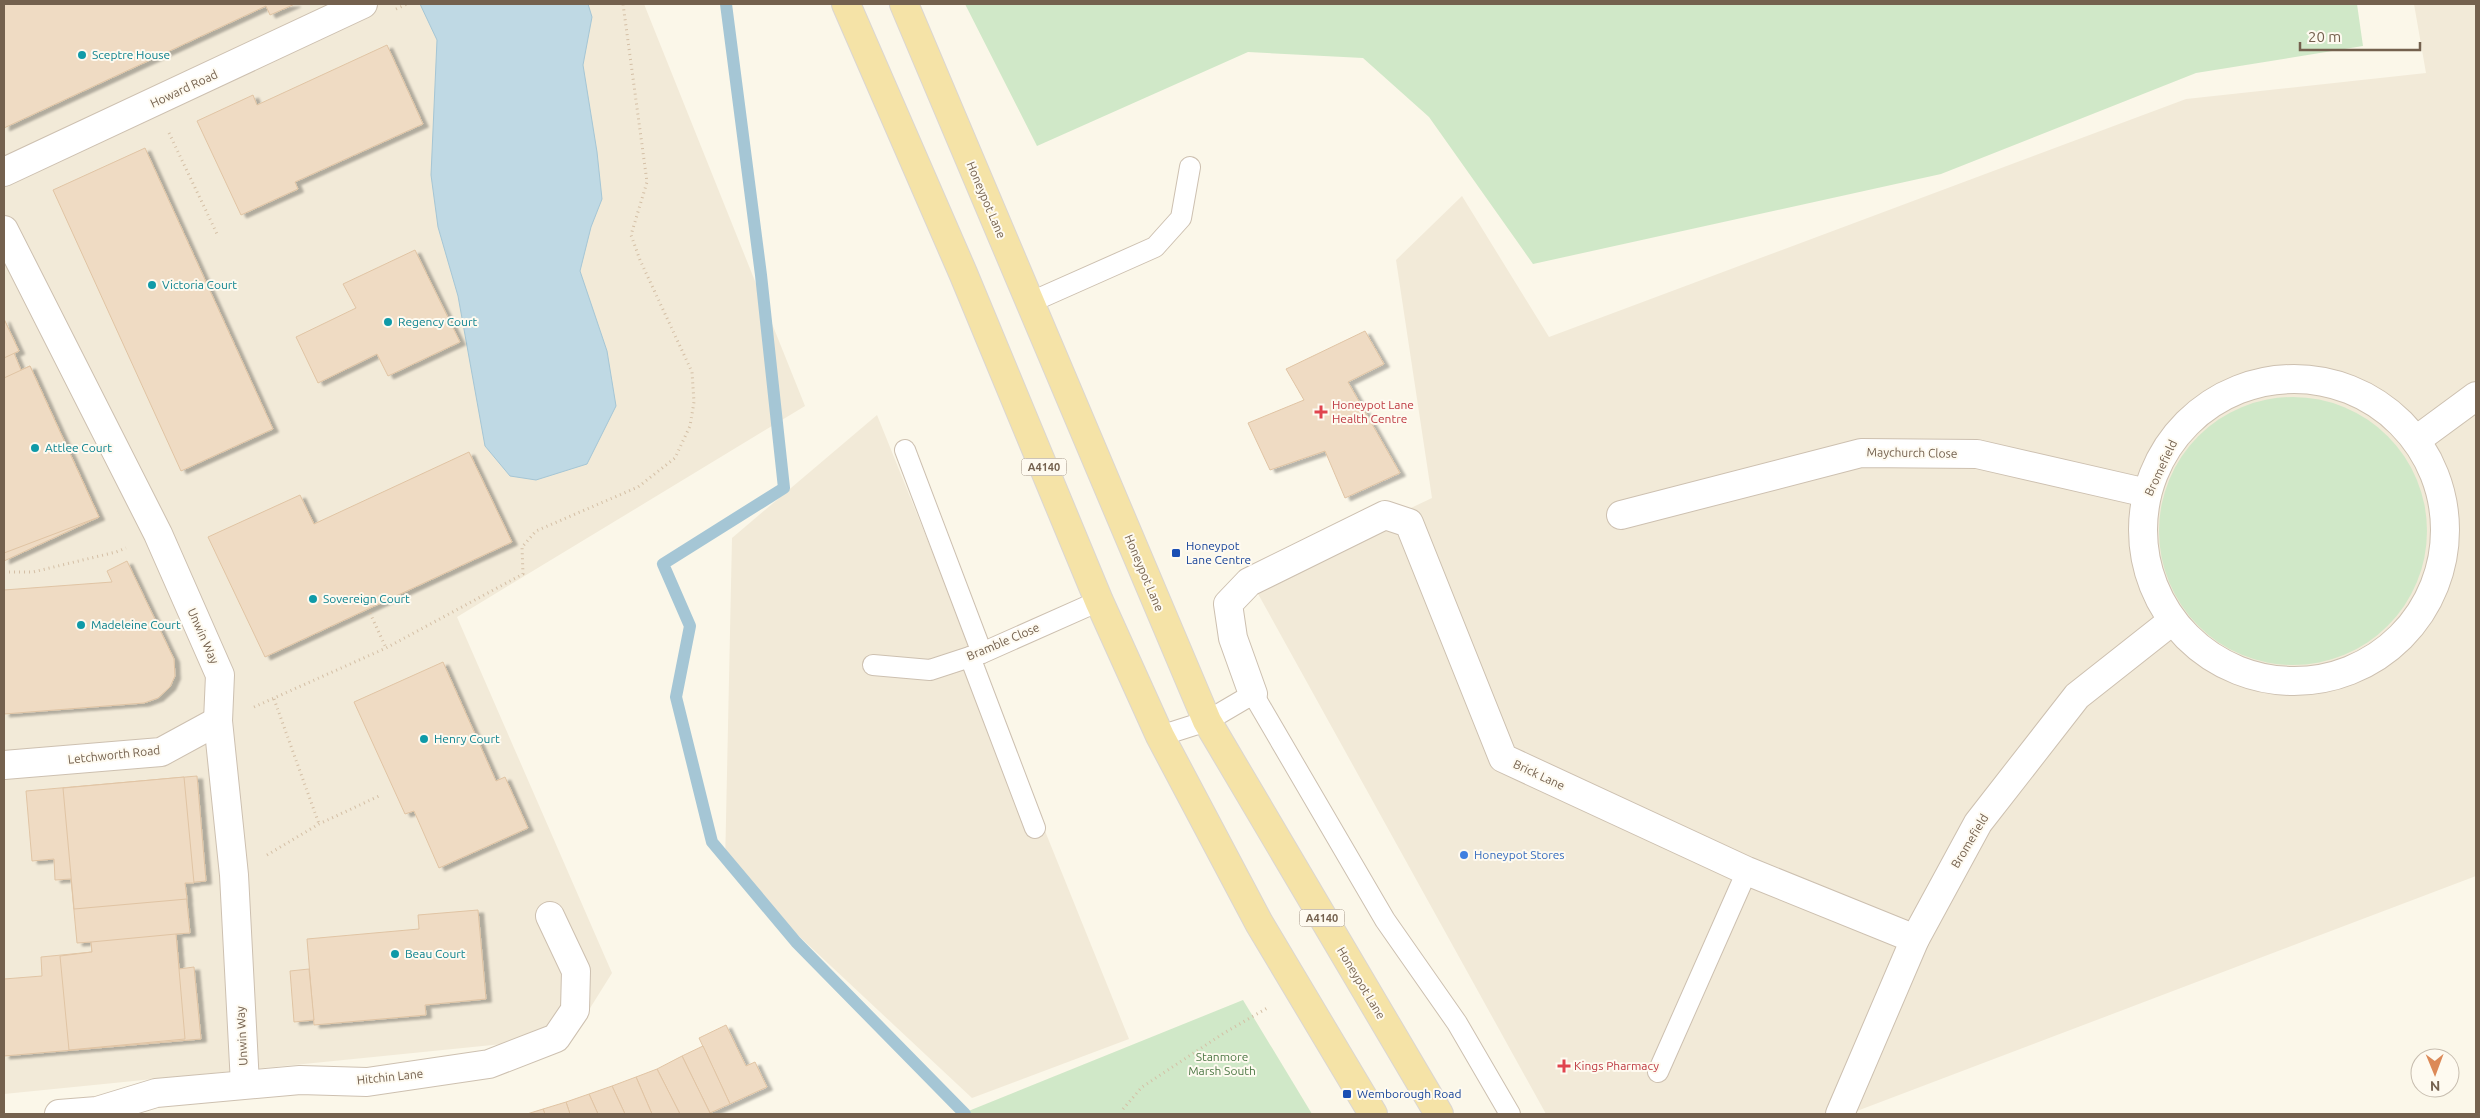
<svg xmlns="http://www.w3.org/2000/svg" width="2480" height="1118" font-family="Ubuntu,sans-serif">
<style>
.residential{fill:#f2ead8}
.green{fill:#d0e8c8}
.water{fill:#bfd9e4;stroke:#a5c6d5}
.lines{fill:none;stroke-linecap:round;stroke-linejoin:round}
.stream{stroke:#a5c6d5;stroke-width:12}
.building{fill:#efdbc3;stroke:#e0c4a4;filter:url(#shadow)}
.lane-casing{stroke:#cdc0b0;stroke-width:22}
.street-casing{stroke:#cdc0b0;stroke-width:30}
.primary-casing{stroke:#dbd6d1;stroke-width:30}
.path{stroke:#d4bfa5;stroke-width:3;stroke-dasharray:1 4;stroke-linecap:butt}
.lane{stroke:#fff;stroke-width:20}
.street{stroke:#fff;stroke-width:28}
.primary{stroke:#f5e3a7;stroke-width:28}
.culture-dot{fill:#0f9aa8;stroke:#fefaf0;stroke-width:2}
.health-dot{fill:#e0444e;stroke:#fefaf0;stroke-width:2}
.transit-dot{fill:#1a4fb4;stroke:#fefaf0;stroke-width:2}
.shop-dot{fill:#3f7fe0;stroke:#fefaf0;stroke-width:2}
.labels{text-anchor:middle;stroke-width:4;stroke-linejoin:round;paint-order:stroke}
.shield{fill:#fefaf0;stroke:#9d8f7f;stroke-width:1}
.shield-label{font-size:11px;font-weight:bold;fill:#74614e}
.culture-label{font-size:12px;fill:#0d838f;stroke:#fefaf0;text-anchor:start}
.street-label{font-size:12px;fill:#74614e;stroke:#fefaf0}
.health-label{font-size:12px;fill:#be3a42;stroke:#fefaf0;text-anchor:start}
.transit-label{font-size:12px;fill:#164399;stroke:#fefaf0;text-anchor:start}
.shop-label{font-size:12px;fill:#366cbe;stroke:#fefaf0;text-anchor:start}
.park-label{font-size:12px;fill:#4e7947;stroke:#fefaf0}
</style>
<defs>
<filter id="shadow"><feDropShadow dx="5.5" dy="3" stdDeviation="1" flood-color="#0004"/></filter>
</defs>
<rect width="100%" height="100%" fill="#fbf7e9"/>
<g class="residential">
<polygon points="4,4 644,4 805,406 457,617 612,973 572,1037 4,1094"/>
<polygon points="2414,4 2476,4 2476,876 1849,1114 1546,1114 1252,583 1432,498 1396,260 1462,196 1549,337 2186,99 2426,73"/>
<polygon points="877,415 1129,1039 972,1098 725,867 732,538"/>
</g>
<g class="green">
<polygon points="965,4 2357,4 2363,46 2196,73 1941,174 1533,264 1429,117 1363,58 1248,52 1037,146"/>
<circle cx="2293" cy="531" r="134"/>
<polygon points="1243,1000 1312,1114 961,1114"/>
</g>
<polygon class="water" points="420,4 588,4 592,17 583,65 597,152 602,199 591,227 580,271 607,351 616,406 587,464 536,480 510,476 485,446 458,296 438,227 431,175 437,40"/>
<g class="lines">
<polyline class="stream" points="726,4 761,275 784,488 663,564 690,626 676,697 712,842 796,942 965,1114"/>
</g>
<g class="building">
<polygon points="4,4 295,4 270,15 266,6 4,128"/>
<polygon points="387,45 423,124 295,182 298,189 241,215 197,121 253,95 257,105"/>
<polygon points="145,148 273,429 181,471 53,190"/>
<polygon points="415,250 460,342 388,376 377,354 318,383 296,337 356,308 343,284"/>
<polygon points="4,319 19,351 14,353 21,370 30,366 99,517 4,561"/>
<polygon points="4,319 19,351 4,358"/>
<polygon points="1365,331 1384,364 1348,382 1400,473 1345,498 1325,451 1270,470 1248,423 1304,400 1286,369"/>
<polygon points="30,366 99,517 4,553 4,378"/>
<polygon points="469,452 512,542 265,657 208,537 300,495 314,524"/>
<polygon points="127,561 174,659 175,676 170,687 158,698 144,703 4,714 4,590 112,582 107,571"/>
<polygon points="443,662 496,781 505,777 528,828 439,868 414,811 405,814 354,702"/>
<polygon points="197,776 206,881 185,883 190,933 176,934 179,969 194,967 201,1039 4,1056 4,979 42,976 41,957 92,952 91,942 77,943 71,879 55,880 54,859 32,861 26,791"/>
<polygon points="184,777 194,883 185,883 187,899 74,909 63,788"/>
<polygon points="478,910 486,999 425,1005 426,1015 314,1025 307,939 419,929 418,915"/>
<polygon points="176,934 185,1039 69,1050 60,956 92,952 91,942"/>
<polygon points="309,969 314,1020 294,1022 290,971"/>
<polygon points="726,1025 746,1066 755,1062 767,1087 730,1104 699,1038"/>
<polygon points="703,1046 730,1104 710,1113 682,1056"/>
<polygon points="682,1056 710,1113 707,1114 680,1114 657,1069"/>
<polygon points="657,1069 680,1114 652,1114 636,1077"/>
<polygon points="636,1077 652,1114 625,1114 612,1086"/>
<polygon points="612,1086 625,1114 598,1114 589,1094"/>
<polygon points="589,1094 598,1114 570,1114 566,1102"/>
<polygon points="566,1102 570,1114 545,1114 543,1109"/>
<polygon points="543,1109 545,1114 527,1114"/>
</g>
<g class="lines">
<g class="lane-casing">
<g id="lane">
<polyline points="1029,303 1155,247 1181,218 1190,167"/>
<polyline points="905,450 982,653"/>
<polyline points="970,657 1035,828"/>
<polyline points="873,665 930,670 982,653 1099,601"/>
<polyline points="1160,736 1207,721 1253,694 1385,920 1457,1023 1510,1114"/>
<polyline points="1658,1072 1747,871"/>
</g>
</g>
<g class="street-casing">
<g id="street">
<polyline points="4,172 363,4"/>
<polyline points="4,230 158,534 220,675 218,721 234,875 245,1084"/>
<circle cx="2294" cy="530" r="151"/>
<polyline points="2419,438 2476,396"/>
<polyline points="1621,515 1861,453 1977,454 2147,493"/>
<polyline points="1253,694 1233,638 1228,604 1249,582 1385,515 1409,523 1503,758 1747,871 1915,939"/>
<polyline points="4,765 161,752 218,721"/>
<polyline points="59,1114 97,1111 156,1093 300,1080 367,1082 489,1064 556,1038 575,1010 576,971 550,916"/>
<polyline points="1840,1114 1915,939 1978,823 2077,696 2172,621"/>
</g>
</g>
<g class="primary-casing">
<g id="primary">
<polyline points="846,4 963,273 1099,601 1160,736 1259,923 1373,1114"/>
<polyline points="904,4 1207,721 1439,1114"/>
</g>
</g>
<g class="path">
<polyline points="396,9 407,4"/>
<polyline points="169,133 218,236"/>
<polyline points="4,572 33,572 116,552 126,548"/>
<polyline points="370,613 386,648"/>
<polyline points="274,699 319,824"/>
<polyline points="254,707 386,648 523,574 522,547 536,531 638,487 675,458 690,426 694,402 692,372 640,260 631,235 647,182 623,4"/>
<polyline points="267,855 319,824 379,796"/>
<polyline points="1123,1114 1123,1109 1142,1087 1224,1033 1269,1007"/>
</g>
<use href="#lane" class="lane"/>
<use href="#street" class="street"/>
<use href="#primary" class="primary"/>
</g>
<g class="culture-dot">
<circle cx="82" cy="55" r="5"/>
<circle cx="152" cy="285" r="5"/>
<circle cx="388" cy="322" r="5"/>
<circle cx="35" cy="448" r="5"/>
<circle cx="313" cy="599" r="5"/>
<circle cx="81" cy="625" r="5"/>
<circle cx="424" cy="739" r="5"/>
<circle cx="395" cy="954" r="5"/>
</g>
<g class="health-dot">
<path d="M1318.5 404.5h5v5h5v5h-5v5h-5v-5h-5v-5h5z"/>
<path d="M1561.5 1058.5h5v5h5v5h-5v5h-5v-5h-5v-5h5z"/>
</g>
<g class="transit-dot">
<rect x="1171" y="548" width="10" height="10" rx="2.5"/>
<rect x="1342" y="1089" width="10" height="10" rx="2.5"/>
</g>
<circle class="shop-dot" cx="1464" cy="855" r="5"/>
<g class="labels">
<g class="shield">
<rect x="1021.5" y="458.5" width="45" height="17" rx="4"/>
<rect x="1299.5" y="909.5" width="45" height="17" rx="4"/>
</g>
<g class="shield-label">
<text x="1044" y="471">A4140</text>
<text x="1322" y="922">A4140</text>
</g>
<g class="culture-label">
<text x="92" y="59">Sceptre House</text>
<text x="162" y="289">Victoria Court</text>
<text x="398" y="326">Regency Court</text>
<text x="45" y="452">Attlee Court</text>
<text x="323" y="603">Sovereign Court</text>
<text x="91" y="629">Madeleine Court</text>
<text x="434" y="743">Henry Court</text>
<text x="405" y="958">Beau Court</text>
</g>
<g class="street-label">
<text transform="translate(184 89) rotate(-25)" y="4">Howard Road</text>
<text transform="translate(986 200) rotate(67)" y="4">Honeypot Lane</text>
<text transform="translate(1912 453) rotate(1)" y="4">Maychurch Close</text>
<text transform="translate(2161 468) rotate(-65)" y="4">Bromefield</text>
<text transform="translate(1144 573) rotate(67)" y="4">Honeypot Lane</text>
<text transform="translate(203 636) rotate(66)" y="4">Unwin Way</text>
<text transform="translate(1003 642) rotate(-23)" y="4">Bramble Close</text>
<text transform="translate(114 755) rotate(-6)" y="4">Letchworth Road</text>
<text transform="translate(1539 775) rotate(25)" y="4">Brick Lane</text>
<text transform="translate(1970 841) rotate(-59)" y="4">Bromefield</text>
<text transform="translate(1361 983) rotate(59)" y="4">Honeypot Lane</text>
<text transform="translate(242 1036) rotate(-93)" y="4">Unwin Way</text>
<text transform="translate(390 1077) rotate(-6)" y="4">Hitchin Lane</text>
</g>
<g class="health-label">
<text x="1332" y="409">Honeypot Lane<tspan x="1332" dy="14">Health Centre</tspan></text>
<text x="1574" y="1070">Kings Pharmacy</text>
</g>
<g class="transit-label">
<text x="1186" y="550">Honeypot<tspan x="1186" dy="14">Lane Centre</tspan></text>
<text x="1357" y="1098">Wemborough Road</text>
</g>
<g class="shop-label">
<text x="1474" y="859">Honeypot Stores</text>
</g>
<g class="park-label">
<text x="1222" y="1061">Stanmore<tspan x="1222" dy="14">Marsh South</tspan></text>
</g>
</g>
<rect width="2480" height="1118" fill="none" stroke="#74614e" stroke-width="10"/>
<g transform="translate(2435 1073) rotate(179)"><circle r="24" fill="#fefaf0" stroke="#c7bdaf"/>
<path d="M0-4L9 19L0 12L-9 19Z" fill="#dc8957"/>
<text y="-8" font-size="14" font-weight="bold" text-anchor="middle" fill="#74614e">N</text>
</g>
<path d="M2300 42v8h120v-8" fill="none" stroke="#74614e" stroke-width="2.5"/>
<text x="2308" y="42" font-size="15" fill="#74614e" stroke="#fefaf0" stroke-width="4" paint-order="stroke">20 m</text>
</svg>
